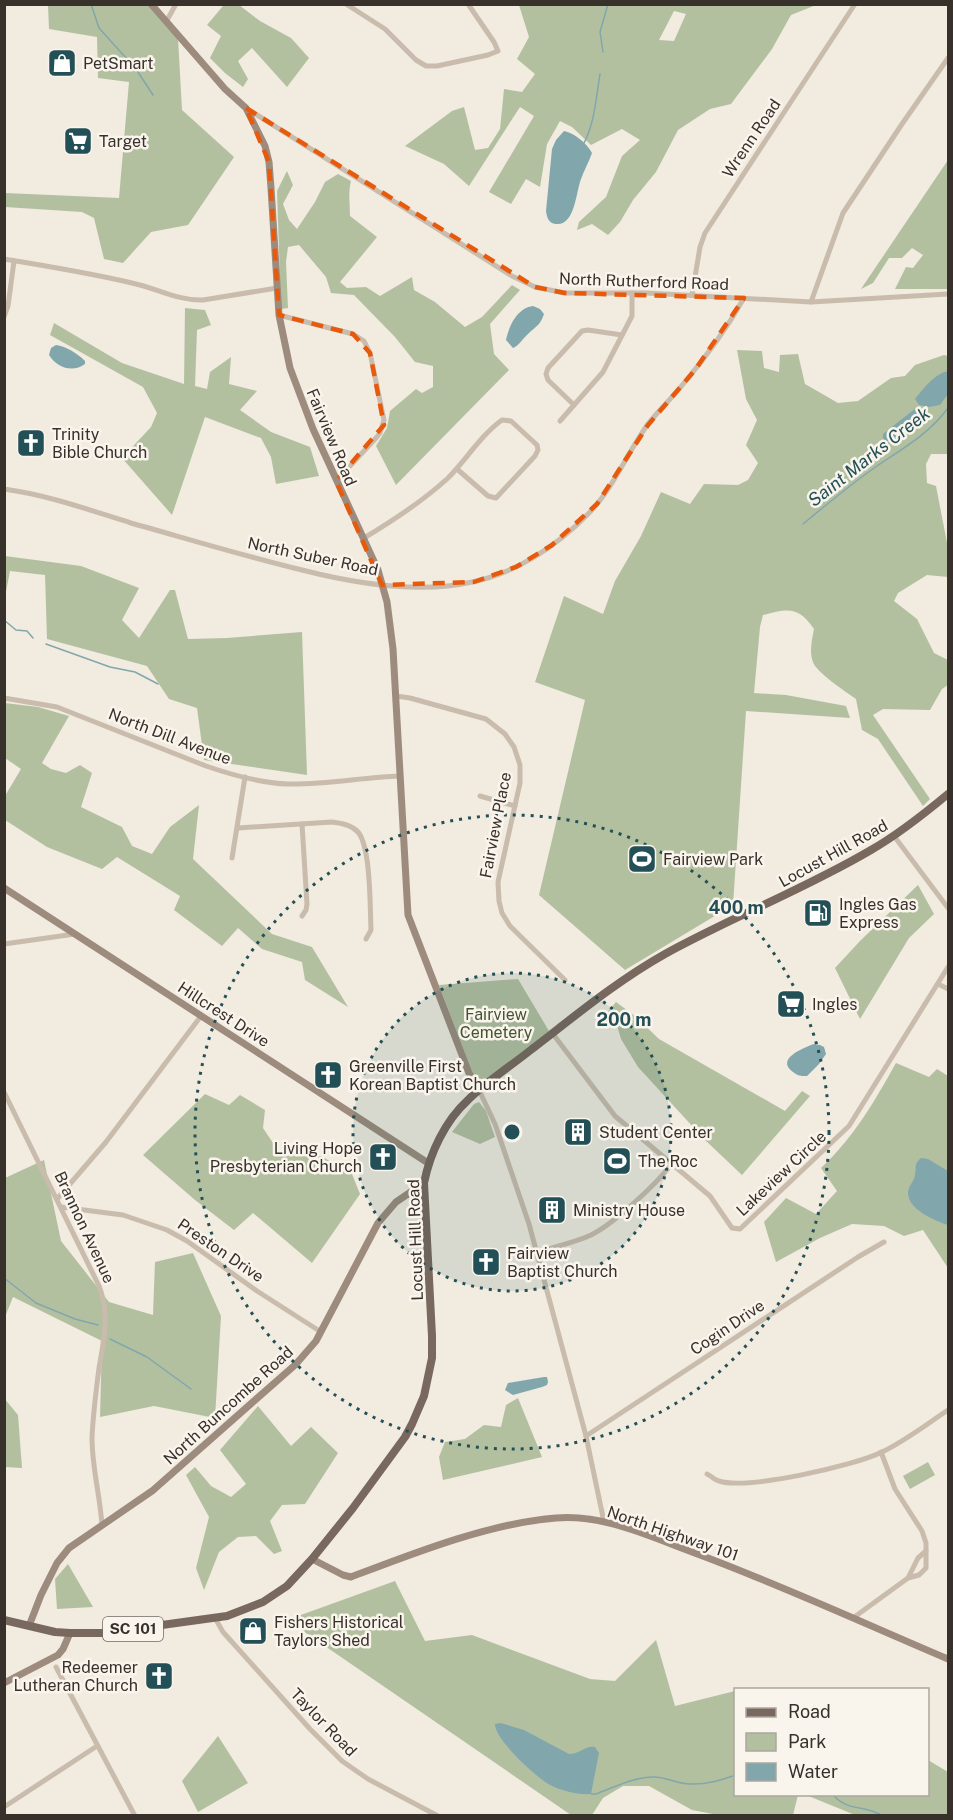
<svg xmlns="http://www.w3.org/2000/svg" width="953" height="1820" font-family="'Public Sans',sans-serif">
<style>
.green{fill:#b3c0a0;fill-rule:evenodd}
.water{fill:#81a7ad}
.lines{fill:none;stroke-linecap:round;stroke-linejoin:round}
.stream{stroke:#81a7ad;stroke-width:1.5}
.street{stroke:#c9bcac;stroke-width:5}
.secondary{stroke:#9d8b7e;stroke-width:7}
.primary{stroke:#78685d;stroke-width:8}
.marked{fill:none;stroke:#e8590c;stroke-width:4.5;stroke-dasharray:12 8;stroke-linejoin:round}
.ring{fill:none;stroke:#234f56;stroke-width:3;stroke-dasharray:3 6}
.labels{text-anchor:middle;stroke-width:5;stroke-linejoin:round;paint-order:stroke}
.shield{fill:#f9f4ec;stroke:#726b65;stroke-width:1.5}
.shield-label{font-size:15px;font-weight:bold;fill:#38302b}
.poi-label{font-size:16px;fill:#38302b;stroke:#f9f4ec;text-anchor:start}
.street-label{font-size:16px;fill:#38302b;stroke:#f9f4ec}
.park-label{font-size:16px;fill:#445430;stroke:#f9f4ec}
.water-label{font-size:18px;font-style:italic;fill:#234f56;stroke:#f9f4ec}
.centre{fill:#234f56;stroke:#f9f4ec;stroke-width:3}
.ring-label{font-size:18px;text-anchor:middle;font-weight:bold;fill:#234f56;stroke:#f9f4ec;stroke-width:5;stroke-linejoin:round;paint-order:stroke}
</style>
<rect width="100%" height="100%" fill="#f1ebe0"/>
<g class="green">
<polygon points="48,5 149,5 178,38 182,110 234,157 188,225 151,232 123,263 104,259 94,218 82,212 5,207 5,193 119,198 129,82 98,78 97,37 49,29"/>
<polygon points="222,5 239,5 260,21 291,38 309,58 287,87 252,48 238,61 248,79 243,87 225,73 210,58 221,36 207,25 223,6"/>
<path d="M 519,5 L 519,4 L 816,5 L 791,15 L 772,49 L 731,104 L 710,109 L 678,130 L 656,172 L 633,200 L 620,222 L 608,235 L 592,224 L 577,230 L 579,222 L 606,197 L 622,156 L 640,140 L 622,129 L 591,145 L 572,127 L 560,121 L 547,144 L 540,187 L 526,179 L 511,204 L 489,192 L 534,116 L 520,107 L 469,186 L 444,164 L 405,146 L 452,111 L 464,107 L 475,150 L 488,148 L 500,129 L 504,89 L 522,92 L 535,74 L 517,59 L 529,37 ZM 674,11 L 686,14 L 674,41 L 659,40 Z"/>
<polygon points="948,160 948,289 895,289 906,267 913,268 923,255 912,248 902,258 889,258 873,283 861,289"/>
<path d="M 287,171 L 293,185 L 283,204 L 289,220 L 297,229 L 315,202 L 325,182 L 338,174 L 351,181 C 348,193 350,204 350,216 L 377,237 L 340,282 L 347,288 L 366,287 L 380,296 L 412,277 L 414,290 L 435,302 L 465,327 L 482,317 L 512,285 L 520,290 L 490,324 L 494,354 L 509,370 L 396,485 L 376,446 L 387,428 L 390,411 L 416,389 L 422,393 L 433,387 L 433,366 L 415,362 L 395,337 L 354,295 L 331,293 L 326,277 L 299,245 L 288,247 L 286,262 L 288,308 L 281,309 L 277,191 Z"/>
<polygon points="185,308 205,310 211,325 197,330 195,386 207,389 210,372 231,357 229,384 257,391 240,410 271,432 310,447 319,476 276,484 271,457 261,438 205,417 172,515 122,458 151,427 157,413 143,387 50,335 54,323 122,363 184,384"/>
<path d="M 737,350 L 762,351 L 764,368 L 779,372 L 780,355 L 798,354 L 805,384 L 838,403 L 858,401 L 891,378 L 905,376 L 915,365 L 944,355 L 948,356 L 948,454 L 931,454 L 926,464 L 927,483 L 936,486 L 948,548 L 948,577 L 927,575 L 898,593 L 894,601 L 917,619 L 934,653 L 948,660 L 948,685 L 942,689 L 930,710 L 883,709 L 873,715 L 930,799 L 923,806 L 878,739 L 862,730 L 856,699 C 846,692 816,672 813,662 C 809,651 812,640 814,629 C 798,605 787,609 763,615 L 760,627 L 754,693 L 786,695 L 846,706 L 850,718 L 746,711 L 733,905 L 625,970 L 539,895 L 585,700 L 535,682 L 564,596 L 603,614 L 615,581 L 641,536 L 661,492 L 690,504 L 704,484 L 738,485 L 748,480 L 758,463 L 746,445 L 757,420 L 746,399 Z"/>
<polygon points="5,556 81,566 139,588 122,620 139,638 170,590 175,590 188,639 227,638 302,632 307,775 204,760 197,708 169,699 147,666 47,639 45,575 10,571 5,597"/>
<polygon points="5,703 38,707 69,716 42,763 51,769 66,773 80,765 92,773 81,807 122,827 132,846 152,854 170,827 199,805 193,859 272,934 312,947 348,1007 305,980 302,962 262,949 238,928 222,946 174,910 180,896 117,857 102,869 47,847 5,820 5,796 21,769 5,758"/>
<polygon points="918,885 934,914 909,938 860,1019 835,968 860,941"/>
<polygon points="518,979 549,1031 485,1082 479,1082 474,1077 439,985"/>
<polygon points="616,1002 635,1016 659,1039 785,1111 802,1091 810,1096 742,1175 705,1140 638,1067 621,1039 616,1022 606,1014"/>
<path d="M 896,1063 L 929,1077 L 937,1069 L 948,1076 L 948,1268 L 923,1230 L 904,1236 L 884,1226 L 852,1224 L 820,1238 L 776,1262 L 764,1222 L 786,1198 L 816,1214 L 837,1191 L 821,1168 C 855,1136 874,1102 896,1063 Z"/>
<polygon points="205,1094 229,1105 240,1095 265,1110 263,1128 281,1155 321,1156 352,1174 360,1194 312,1263 253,1213 234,1230 195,1200 143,1155"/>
<polygon points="479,1102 486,1111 495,1137 480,1144 452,1132 474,1104"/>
<polygon points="44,1160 61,1241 109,1302 153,1315 155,1262 193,1253 221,1316 215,1418 154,1406 100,1417 102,1341 13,1297 5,1317 5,1178"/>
<polygon points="4,1398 18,1415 22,1468 5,1467"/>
<polygon points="518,1398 542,1457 443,1480 439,1457 445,1442 465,1439 484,1425 501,1427 506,1405"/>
<polygon points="258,1406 291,1446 311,1427 338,1453 305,1504 282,1505 270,1521 282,1551 274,1554 256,1536 238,1537 219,1552 204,1590 196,1568 209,1517 186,1475 195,1467 211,1486 231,1497 246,1484 220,1450"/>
<polygon points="928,1462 935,1475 910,1489 903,1476"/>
<polygon points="68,1564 93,1607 57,1609 55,1579"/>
<polygon points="395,1581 425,1641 472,1635 590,1679 615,1681 656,1640 675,1706 735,1691 736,1794 798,1795 793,1815 718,1815 692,1810 649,1786 623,1786 603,1798 592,1815 571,1815 287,1620"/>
<polygon points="218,1736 248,1783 198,1812 182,1781"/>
<polygon points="928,1760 948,1772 948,1815 855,1815 806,1795 928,1794"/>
</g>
<g class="water">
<path d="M 564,131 C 575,133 587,144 592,153 C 589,162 584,170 581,179 C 576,192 575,226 556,224 C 548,223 547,217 546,211 L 552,149 L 556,140 Z"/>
<path d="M 533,306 L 540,309 L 544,314 C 540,326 536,326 528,334 C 522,339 520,345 513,348 L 506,340 C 509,326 517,308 533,306 Z"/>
<path d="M 56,345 C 66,346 78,354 85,361 L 85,364 C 73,373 57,368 49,355 L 51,348 Z"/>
<path d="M 948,371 L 948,394 L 940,405 L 929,407 L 919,405 L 915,399 C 924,388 934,374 948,371 Z"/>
<polygon points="916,408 925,412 926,417 894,438 883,443 883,434"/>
<path d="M 814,1044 L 820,1045 L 824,1047 L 826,1054 L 819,1064 L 807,1076 C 800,1076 798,1076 793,1072 C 775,1059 803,1048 814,1044 Z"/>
<path d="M 921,1158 L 928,1159 L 948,1171 L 948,1225 C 936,1221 908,1210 908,1193 C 908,1186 914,1182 915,1175 C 917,1167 913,1165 921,1158 Z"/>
<polygon points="544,1377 547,1377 548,1382 547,1385 542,1387 513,1395 505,1390 508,1383"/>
<path d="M 501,1723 L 524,1730 L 569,1754 C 580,1754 585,1745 595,1747 L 599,1753 L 591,1794 C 578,1795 562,1791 550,1785 C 537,1778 494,1739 495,1724 Z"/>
</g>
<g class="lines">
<g class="stream">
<polyline points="91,4 99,28 136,69 153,95"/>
<polyline points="603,52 600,32 608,4"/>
<path d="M 584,143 C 595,122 596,97 600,74"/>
<path d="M 803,524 C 827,504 851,484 877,466 C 902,449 929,434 948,408"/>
<polyline points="4,620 16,630 27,631 33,638"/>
<polyline points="46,644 110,667 135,672 158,684"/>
<polyline points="4,1278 36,1303 75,1319 98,1325"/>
<polyline points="110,1339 147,1357 191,1389"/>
<path d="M 591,1794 L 596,1794 C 615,1787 633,1777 654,1777 C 667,1777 677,1784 690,1784 C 706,1785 721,1780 736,1775"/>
<path d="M 832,1794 C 849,1813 864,1804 883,1816"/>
</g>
<g class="street">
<polyline points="346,4 385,29 416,60 426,66 437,66 488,55 498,51 494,42 468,4"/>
<polyline points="166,22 176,4"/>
<polyline points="246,108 512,276 535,287 565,293 646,293 811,302 948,294"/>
<path d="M 4,259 C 47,266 90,273 132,283 C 156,288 178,301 203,300 L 277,288"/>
<polyline points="692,295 700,247 705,233 855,4"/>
<polyline points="811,302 843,213 902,124 948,58"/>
<polyline points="279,315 353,334 364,341 370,353 384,420 380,433 376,438 336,481"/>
<polyline points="4,317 8,306 14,261"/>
<polyline points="574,405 548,380 546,374 548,368 582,331 588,330 622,335"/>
<polyline points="560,421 603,372 632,316 632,293"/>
<path d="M 4,489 C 48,495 89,510 131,523 C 188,539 244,556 302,570 C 353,583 420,594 472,582 C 516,573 557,546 588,514 C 613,489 627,453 648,424 C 659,410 673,397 684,383 C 706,357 727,328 744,298"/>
<path d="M 364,538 C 394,520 422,502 448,478 C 466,460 481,435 502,420 L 511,421 L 537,445 L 538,450 L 535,456 L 496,498 L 488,496 L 457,469"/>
<polyline points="396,696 410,698 486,719 505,734 514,747 520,765 520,783 498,882 499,901 502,913 510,926 565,980"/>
<path d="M 4,698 L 57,707 L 206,766 C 232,775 261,783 288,784 C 326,785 363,777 400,776"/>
<polyline points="480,796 515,806"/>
<path d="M 238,828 L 332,822 C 341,823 352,825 358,832 C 371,847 370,909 371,930 L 366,939"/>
<polyline points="894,836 948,908"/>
<polyline points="232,858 245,777"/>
<polyline points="302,916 306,910 307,904 302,824"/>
<polyline points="4,944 75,934"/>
<polyline points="938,984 948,989"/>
<polyline points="553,1034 615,1116 710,1196 732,1228 740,1229 849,1126 948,967"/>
<polyline points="479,1090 495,1124 529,1224 586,1436 604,1522"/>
<path d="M 4,1092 L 99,1286 C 110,1314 104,1339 99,1368 C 96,1391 93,1414 92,1438 C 92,1467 100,1496 102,1525"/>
<polyline points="57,1199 106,1142 201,1016"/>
<polyline points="61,1207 123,1215 167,1230 187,1241 257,1291 321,1332"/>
<path d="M 537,1253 C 555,1246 574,1243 591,1235 C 615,1223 655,1185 672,1164"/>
<polyline points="586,1436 858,1257 884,1242"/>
<path d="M 707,1474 C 711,1476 715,1480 719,1481 C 747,1490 854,1466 882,1452 C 905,1441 927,1424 948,1410"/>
<polyline points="908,1578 918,1558 926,1551"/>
<polyline points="215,1618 223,1632 310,1729 342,1761 368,1779 438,1816"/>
<polyline points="853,1618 908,1578 919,1575 926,1568 926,1543 922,1531 895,1489 881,1452"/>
<polyline points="56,1667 135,1816"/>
<polyline points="4,1807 97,1746"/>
</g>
<g class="secondary">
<polyline points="151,4 225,89 246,108 265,146 269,162 271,188 279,315 290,368 313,429 378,570 387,602 393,649 408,915 469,1073 479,1090"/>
<polyline points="4,888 428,1163"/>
<path d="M 312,1559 L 343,1575 L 351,1577 C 414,1553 490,1523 556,1518 C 603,1514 649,1536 692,1552 C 779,1584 863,1623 948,1659"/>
<polyline points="29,1626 41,1595 57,1563 69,1548 152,1491 296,1364 316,1341 378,1223 396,1202 424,1183"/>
<polyline points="4,1683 58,1655 63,1649 70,1633"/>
</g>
<path class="primary" d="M 4,1620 L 55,1632 L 70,1633 L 104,1633 L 227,1616 L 263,1602 L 287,1586 L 312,1559 L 353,1508 L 405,1437 L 412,1424 L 424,1396 L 432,1358 L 432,1336 L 424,1183 C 430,1153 445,1121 468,1100 C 487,1081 511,1066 532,1049 C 575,1016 617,981 665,954 C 732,917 805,889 871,850 C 899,834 924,814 948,794"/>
</g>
<path class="marked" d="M 246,108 L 535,287 L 565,293 L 744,298 L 695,370 L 648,425 L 597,504 L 552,545 L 516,567 L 474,582 L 382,585 L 336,481 L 384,425 L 370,353 L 353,334 L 279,315 L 269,162 Z"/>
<circle cx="512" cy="1132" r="159" fill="#234f56" fill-opacity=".12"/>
<g class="ring">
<circle cx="512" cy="1132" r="159"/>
<circle cx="512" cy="1132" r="317"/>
</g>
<defs>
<g id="shop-square" transform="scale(1.5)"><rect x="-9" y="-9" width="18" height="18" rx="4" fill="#234f56" stroke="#f9f4ec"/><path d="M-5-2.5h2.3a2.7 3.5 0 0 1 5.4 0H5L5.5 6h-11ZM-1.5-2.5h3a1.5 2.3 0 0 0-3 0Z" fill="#fff"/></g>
<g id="supermarket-square" transform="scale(1.5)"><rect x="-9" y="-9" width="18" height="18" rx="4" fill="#234f56" stroke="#f9f4ec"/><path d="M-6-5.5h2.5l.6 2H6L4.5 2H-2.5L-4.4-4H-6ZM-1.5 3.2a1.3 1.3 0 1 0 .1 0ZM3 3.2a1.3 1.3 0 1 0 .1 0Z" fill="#fff"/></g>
<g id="church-square" transform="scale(1.5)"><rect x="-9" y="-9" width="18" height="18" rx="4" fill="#234f56" stroke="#f9f4ec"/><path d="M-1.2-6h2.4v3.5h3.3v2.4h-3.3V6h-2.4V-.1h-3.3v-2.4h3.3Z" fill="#fff"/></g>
<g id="stadium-square" transform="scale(1.5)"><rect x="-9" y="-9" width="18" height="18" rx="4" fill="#234f56" stroke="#f9f4ec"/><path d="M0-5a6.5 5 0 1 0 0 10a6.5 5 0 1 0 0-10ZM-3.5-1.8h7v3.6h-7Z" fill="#fff"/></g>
<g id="fuel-square" transform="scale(1.5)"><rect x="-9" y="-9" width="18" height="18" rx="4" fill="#234f56" stroke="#f9f4ec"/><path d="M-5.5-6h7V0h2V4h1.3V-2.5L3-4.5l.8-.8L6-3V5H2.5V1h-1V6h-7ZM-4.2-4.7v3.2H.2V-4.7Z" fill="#fff"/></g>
<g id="building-square" transform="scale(1.5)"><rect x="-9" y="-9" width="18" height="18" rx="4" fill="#234f56" stroke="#f9f4ec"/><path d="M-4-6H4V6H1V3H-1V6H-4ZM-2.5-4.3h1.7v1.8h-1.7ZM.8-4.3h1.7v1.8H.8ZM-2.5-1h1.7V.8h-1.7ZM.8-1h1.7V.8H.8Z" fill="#fff"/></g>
</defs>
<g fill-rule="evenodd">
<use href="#shop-square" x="62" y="63"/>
<use href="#supermarket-square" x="78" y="141"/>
<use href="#church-square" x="31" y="443"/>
<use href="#stadium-square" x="642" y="859"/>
<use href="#fuel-square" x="818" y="913"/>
<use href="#supermarket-square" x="791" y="1004"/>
<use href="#church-square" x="328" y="1075"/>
<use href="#building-square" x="578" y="1132"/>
<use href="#church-square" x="383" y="1157"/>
<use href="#stadium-square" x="617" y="1161"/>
<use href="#building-square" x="552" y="1210"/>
<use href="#church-square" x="486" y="1262"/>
<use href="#shop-square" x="253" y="1631"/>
<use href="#church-square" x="159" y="1676"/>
</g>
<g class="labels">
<rect class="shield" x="103" y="1617" width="60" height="24" rx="4.5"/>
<g class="shield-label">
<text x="133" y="1634">SC 101</text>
</g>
<g class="poi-label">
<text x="83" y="69">PetSmart</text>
<text x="99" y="147">Target</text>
<text x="52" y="440">Trinity<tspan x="52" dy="18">Bible Church</tspan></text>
<text x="663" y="865">Fairview Park</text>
<text x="839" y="910">Ingles Gas<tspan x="839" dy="18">Express</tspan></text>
<text x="812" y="1010">Ingles</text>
<text x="349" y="1072">Greenville First<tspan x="349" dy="18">Korean Baptist Church</tspan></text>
<text x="599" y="1138">Student Center</text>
<text x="362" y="1154" text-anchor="end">Living Hope<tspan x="362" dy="18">Presbyterian Church</tspan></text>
<text x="638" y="1167">The Roc</text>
<text x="573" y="1216">Ministry House</text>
<text x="507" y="1259">Fairview<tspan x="507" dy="18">Baptist Church</tspan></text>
<text x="274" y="1628">Fishers Historical<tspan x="274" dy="18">Taylors Shed</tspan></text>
<text x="138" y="1673" text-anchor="end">Redeemer<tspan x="138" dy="18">Lutheran Church</tspan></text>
</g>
<g class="street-label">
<text transform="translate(751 138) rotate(-56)" y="6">Wrenn Road</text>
<text transform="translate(644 281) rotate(2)" y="6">North Rutherford Road</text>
<text transform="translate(332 437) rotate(67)" y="6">Fairview Road</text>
<text transform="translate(313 556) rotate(12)" y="6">North Suber Road</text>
<text transform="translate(170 736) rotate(21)" y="6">North Dill Avenue</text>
<text transform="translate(495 825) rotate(-79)" y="6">Fairview Place</text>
<text transform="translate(833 853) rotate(-29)" y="6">Locust Hill Road</text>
<text transform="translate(224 1014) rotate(33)" y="6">Hillcrest Drive</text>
<text transform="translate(781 1173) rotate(-43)" y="6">Lakeview Circle</text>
<text transform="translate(85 1227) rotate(65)" y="6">Brannon Avenue</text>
<text transform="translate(415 1240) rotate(-92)" y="6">Locust Hill Road</text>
<text transform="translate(221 1250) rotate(34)" y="6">Preston Drive</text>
<text transform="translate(727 1327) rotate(-34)" y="6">Cogin Drive</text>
<text transform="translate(228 1405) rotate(-42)" y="6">North Buncombe Road</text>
<text transform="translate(673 1533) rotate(19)" y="6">North Highway 101</text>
<text transform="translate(324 1722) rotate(46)" y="6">Taylor Road</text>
</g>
<g class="park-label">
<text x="496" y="1020">Fairview<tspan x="496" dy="18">Cemetery</tspan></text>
</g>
<g class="water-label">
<text transform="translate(869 457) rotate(-38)" y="6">Saint Marks Creek</text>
</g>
</g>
<circle cx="512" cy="1132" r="9" class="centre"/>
<g class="ring-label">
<text x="736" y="914">400 m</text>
<text x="624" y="1026">200 m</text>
</g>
<rect width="953" height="1820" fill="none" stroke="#38302b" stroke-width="12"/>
<rect x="734" y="1688" width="195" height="108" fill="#f9f4ec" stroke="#aca69f" stroke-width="1.5"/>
<rect x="746" y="1708" width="30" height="9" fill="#78685d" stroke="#aca69f" stroke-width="1.5"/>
<text x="788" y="1718" font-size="18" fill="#38302b">Road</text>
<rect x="746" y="1733" width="30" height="18" fill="#b3c0a0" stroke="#aca69f" stroke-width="1.5"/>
<text x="788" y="1748" font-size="18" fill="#38302b">Park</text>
<rect x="746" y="1763" width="30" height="18" fill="#81a7ad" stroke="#aca69f" stroke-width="1.5"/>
<text x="788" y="1778" font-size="18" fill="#38302b">Water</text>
</svg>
